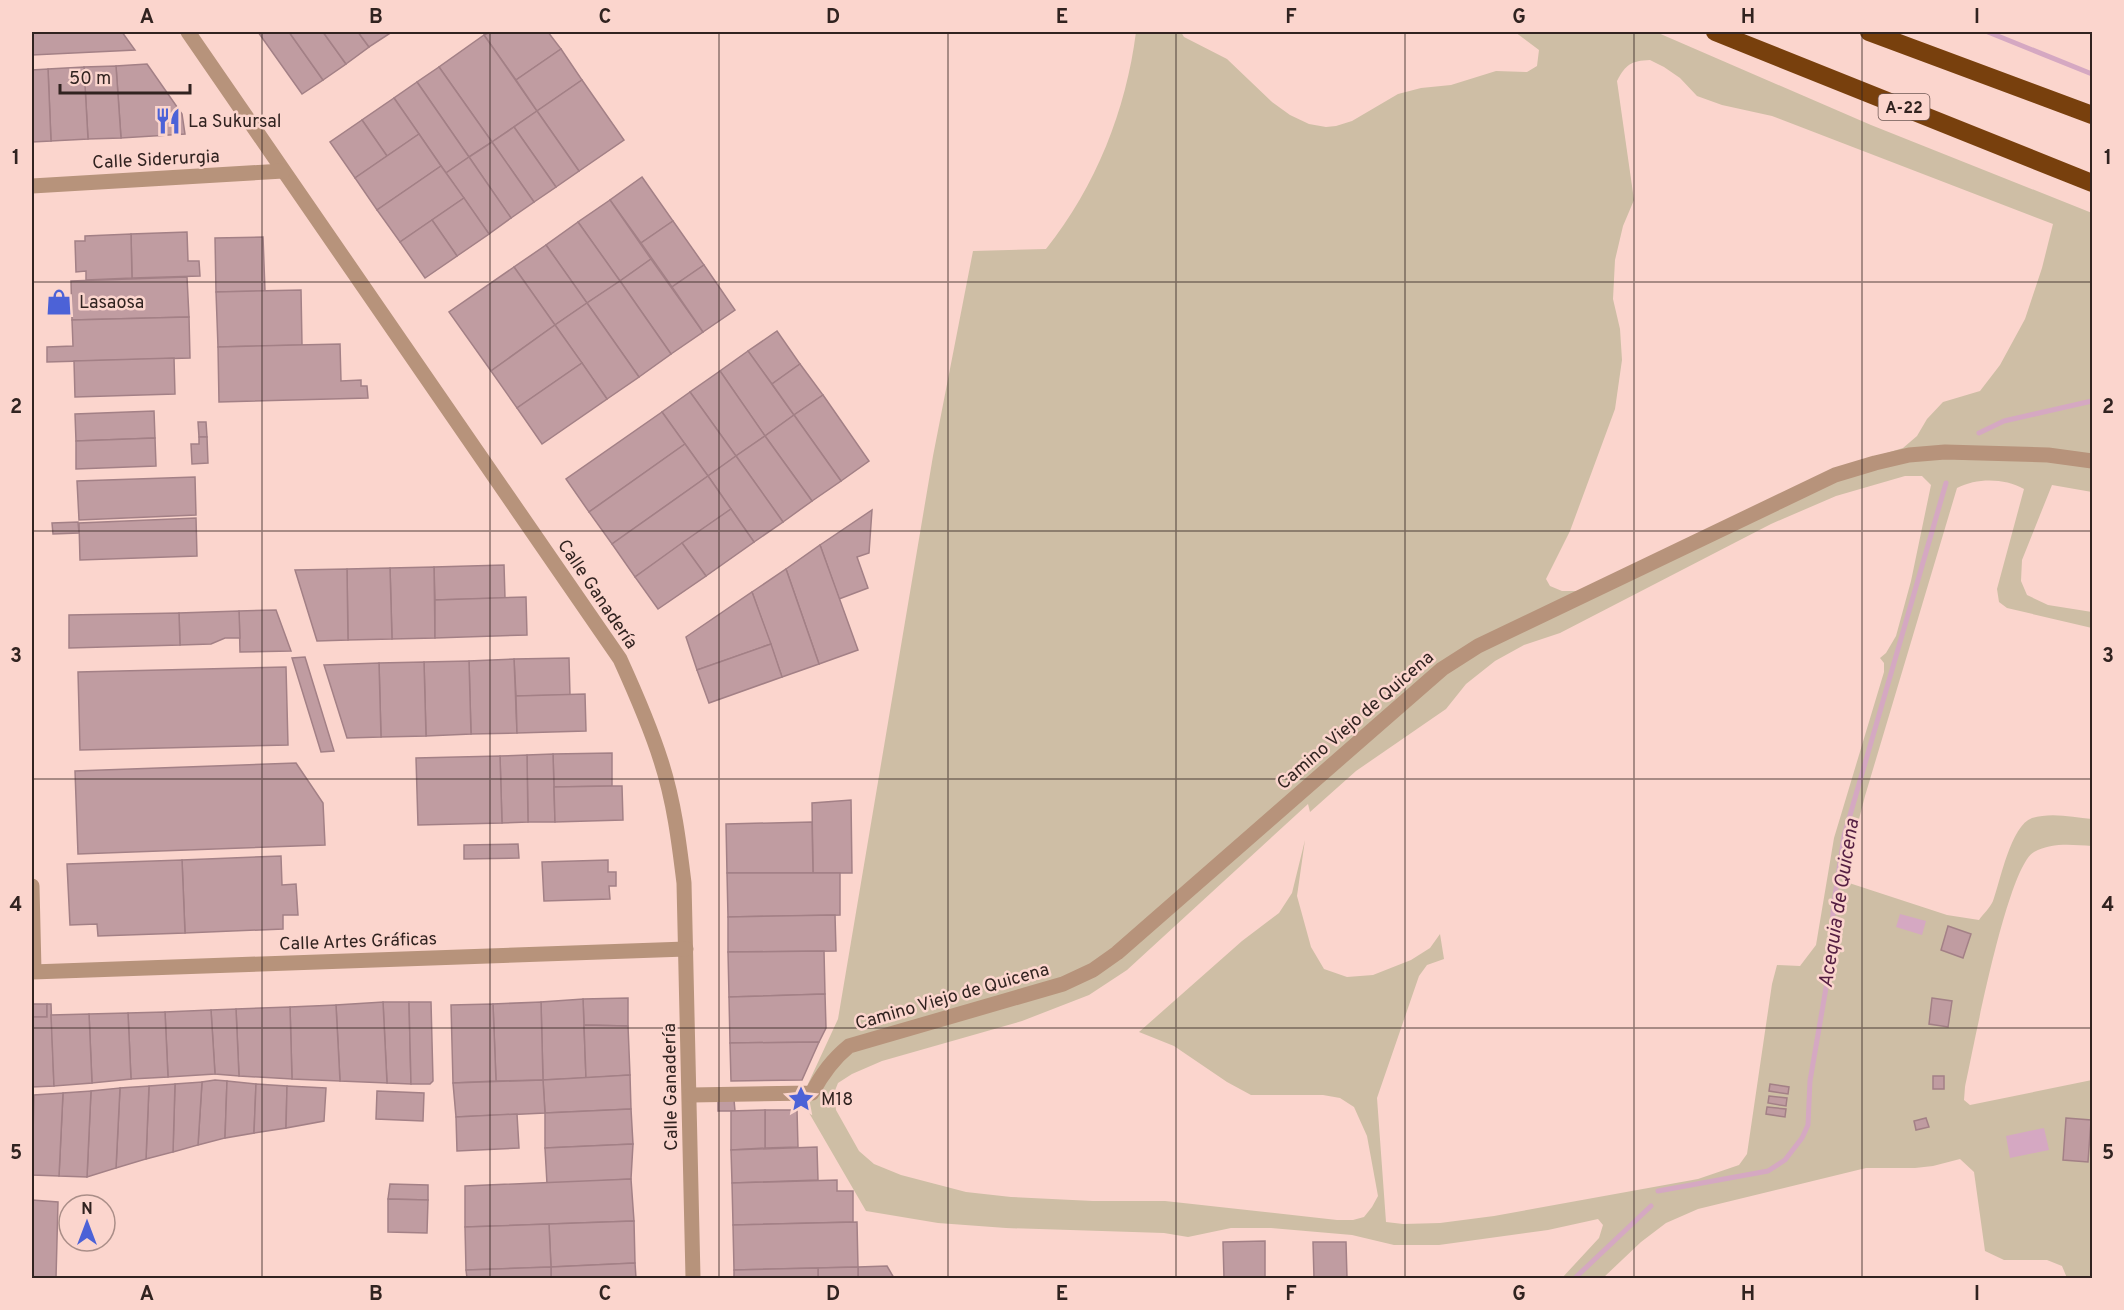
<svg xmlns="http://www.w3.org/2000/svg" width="2124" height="1310" font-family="Overpass,sans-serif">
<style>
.green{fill:#cebea5;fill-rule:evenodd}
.water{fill:#d5a8c2}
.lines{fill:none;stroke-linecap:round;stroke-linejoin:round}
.stream{stroke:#d5a8c2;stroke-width:5}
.building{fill:#c09ca1;stroke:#a38086;stroke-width:1.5}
.street{stroke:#b7937b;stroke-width:15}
.highway{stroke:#78400d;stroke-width:18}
.grid{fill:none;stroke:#312320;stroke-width:1.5;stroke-opacity:0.55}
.labels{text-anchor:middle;stroke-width:5;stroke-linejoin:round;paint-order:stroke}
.shield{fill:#fbd5cd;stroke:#6e5854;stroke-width:1.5}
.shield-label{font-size:16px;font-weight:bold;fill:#312320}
.poi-label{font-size:18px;fill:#312320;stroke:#fbd5cd;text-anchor:start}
.street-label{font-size:18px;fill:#312320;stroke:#fbd5cd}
.water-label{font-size:20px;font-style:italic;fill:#551f42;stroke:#fbd5cd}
.neatline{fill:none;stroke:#312320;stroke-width:2}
.grid-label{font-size:20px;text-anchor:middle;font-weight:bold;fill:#312320}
</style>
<rect width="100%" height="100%" fill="#fbd5cd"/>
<path class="green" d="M 1136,32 L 1181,32 L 1184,37 L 1227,59 L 1272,102 L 1290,115 L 1309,124 L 1326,127 L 1336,126 L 1352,121 L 1398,94 L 1421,88 L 1451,85 L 1496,71 L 1527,72 L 1537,66 L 1539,50 L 1515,32 L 1656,32 L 1871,125 L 2092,213 L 2092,492 L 2052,485 L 2022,560 L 2021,581 L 2027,595 L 2048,605 L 2092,612 L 2092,628 L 2007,608 L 1999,602 L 1997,589 L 2024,489 C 2004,478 1977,478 1957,488 L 1865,796 L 1843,881 L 1947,915 L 1979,920 C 1983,914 1990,908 1993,901 C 2000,882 2011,825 2032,818 C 2051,812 2073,817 2092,819 L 2092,846 C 2073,845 2052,842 2034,852 C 2007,867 1973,1050 1965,1087 L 1964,1100 L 1970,1105 L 2092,1080 L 2092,1278 L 2067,1278 L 2062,1266 L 2047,1260 L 2004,1260 L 1985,1251 L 1974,1172 L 1960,1159 L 1933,1166 L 1915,1168 L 1866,1168 L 1698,1209 L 1666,1223 L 1641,1242 L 1603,1278 L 1562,1278 L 1599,1238 L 1603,1225 L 1598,1219 L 1548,1230 L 1439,1245 L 1394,1245 L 1352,1235 L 1271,1228 L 1231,1228 L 1188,1237 L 1164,1233 L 1006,1228 L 938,1223 L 866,1211 L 801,1099 L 838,1019 L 933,456 L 973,251 L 1046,249 C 1096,186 1126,110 1136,32 ZM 1650,60 L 1664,67 L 1680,78 L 1697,96 L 1722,105 L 1772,116 L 2053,224 L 2042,268 L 2025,319 L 2000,365 L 1980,391 L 1943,402 L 1927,419 L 1917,436 L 1903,448 L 1857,462 L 1580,591 L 1562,591 L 1550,586 L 1546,579 L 1570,531 L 1615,409 L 1622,360 L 1620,329 L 1613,299 L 1615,260 L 1623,226 L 1634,200 L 1617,81 C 1626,64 1631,61 1650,60 ZM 1905,476 L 1922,476 L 1931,485 L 1911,581 L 1896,636 L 1886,653 L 1880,658 L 1884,663 L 1884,672 L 1834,838 L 1816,945 L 1800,966 L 1777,965 L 1772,984 L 1747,1154 L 1739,1165 L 1698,1179 L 1494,1216 L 1440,1223 L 1403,1224 L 1386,1222 L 1377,1098 L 1419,976 L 1427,965 L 1444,959 L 1440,934 L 1430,948 L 1411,960 L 1373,975 L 1347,977 L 1324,969 L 1311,947 L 1297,896 L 1305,840 L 1292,893 L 1279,913 L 1242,941 L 1139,1032 L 1174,1046 L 1227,1082 L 1251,1095 L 1323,1095 L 1340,1098 L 1354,1107 L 1367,1136 L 1378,1196 L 1372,1207 L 1364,1217 L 1353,1220 L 1337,1220 L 1165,1201 L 1093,1201 L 1011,1197 L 966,1192 L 901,1175 L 874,1164 L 859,1151 L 836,1110 L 834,1093 L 838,1083 L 852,1074 L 882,1061 L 1022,1021 L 1089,995 L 1127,970 L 1308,804 L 1310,812 L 1356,771 L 1446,709 L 1466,684 L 1495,661 L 1524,645 L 1560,633 L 1771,524 L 1836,496 Z"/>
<g class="water">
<polygon points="1900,914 1926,921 1922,935 1896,927"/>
<polygon points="2044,1128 2049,1150 2010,1158 2006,1136"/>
</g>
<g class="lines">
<g class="stream">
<polyline points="1988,32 2092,74"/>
<polyline points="1979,433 2004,421 2092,401"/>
<polyline points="1658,1191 1768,1171 1785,1160 1802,1138 1808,1125 1810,1081 1827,982 1834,902 1844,836 1946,483"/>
<polyline points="1575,1278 1651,1206"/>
</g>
</g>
<g class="building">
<polygon points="32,32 122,32 135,50 32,55"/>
<polygon points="258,32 289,32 323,80 302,94"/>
<polygon points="289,32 323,32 346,64 323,80"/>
<polygon points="323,32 358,32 369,47 346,64"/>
<polygon points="358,32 392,32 369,47"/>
<polygon points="490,32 548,32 561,49 516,80 484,35"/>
<polygon points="484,35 537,111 492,142 439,67"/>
<polygon points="561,49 582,80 537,111 516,80"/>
<polygon points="147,64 182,114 185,134 121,138 116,66"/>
<polygon points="116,66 121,138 88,139 84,67"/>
<polygon points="84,67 88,139 51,141 48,69"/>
<polygon points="439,67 492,142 469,157 417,82"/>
<polygon points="48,69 51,141 32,142 32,70"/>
<polygon points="582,80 624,140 579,171 537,111"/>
<polygon points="417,82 469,157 446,173 394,98"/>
<polygon points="394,98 419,134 387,156 362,120"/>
<polygon points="537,111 579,171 556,187 514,127"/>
<polygon points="362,120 387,156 355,178 330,142"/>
<polygon points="514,127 556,187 534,202 492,142"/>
<polygon points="419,134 441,166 377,210 355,178"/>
<polygon points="492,142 534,202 511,218 469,157"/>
<polygon points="469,157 511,218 489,234 446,173"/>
<polygon points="441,166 464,198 400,242 377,210"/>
<polygon points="642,177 673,221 641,243 610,200"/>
<polygon points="464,198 489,234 457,256 432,220"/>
<polygon points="610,200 651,259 620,281 578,222"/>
<polygon points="432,220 457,256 425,278 400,242"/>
<polygon points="673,221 704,265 672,287 641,243"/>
<polygon points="578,222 620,281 587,303 546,245"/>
<polygon points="187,232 188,261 199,261 200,276 132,278 131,234"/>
<polygon points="131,234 132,278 86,280 86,271 76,272 75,241 85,241 85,236"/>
<polygon points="263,237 265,291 216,292 215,238"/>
<polygon points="546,245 587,303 555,325 514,267"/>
<polygon points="651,259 703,332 671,354 620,281"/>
<polygon points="704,265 735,310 703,332 672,287"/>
<polygon points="514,267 555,325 491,371 449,312"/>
<polygon points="187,277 189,317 72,320 71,281"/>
<polygon points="620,281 671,354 639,377 587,303"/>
<polygon points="301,290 302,345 218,347 216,292"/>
<polygon points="587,303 639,377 607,399 555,325"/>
<polygon points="189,317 190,358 47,362 47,347 73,346 72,320"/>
<polygon points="555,325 582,363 517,408 491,371"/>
<polygon points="777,331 800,364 772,384 748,351"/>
<polygon points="340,344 341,381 361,380 361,386 367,386 368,398 219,402 218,347"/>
<polygon points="748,351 794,415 765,436 720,371"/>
<polygon points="174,358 175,394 75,397 74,361"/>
<polygon points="582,363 607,399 542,444 517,408"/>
<polygon points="800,364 823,395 794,415 772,384"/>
<polygon points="720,371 765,436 736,456 690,392"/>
<polygon points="690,392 736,456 708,476 662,412"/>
<polygon points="823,395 869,461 841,481 794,415"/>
<polygon points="154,411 155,438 76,441 75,414"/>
<polygon points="662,412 685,444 589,512 566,479"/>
<polygon points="794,415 841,481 812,501 765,436"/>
<polygon points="198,422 206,422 207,437 199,437"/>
<polygon points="765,436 812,501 783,522 736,456"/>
<polygon points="199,437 207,437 208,463 192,464 191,444 199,444"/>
<polygon points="155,438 156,466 76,469 76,441"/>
<polygon points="685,444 708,476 612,544 589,512"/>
<polygon points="736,456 783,522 754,542 708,476"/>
<polygon points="708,476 731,509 635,577 612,544"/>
<polygon points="195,477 196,515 79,520 77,481"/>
<polygon points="731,509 754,542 706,576 682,543"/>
<polygon points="872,510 869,553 857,557 868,588 839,599 820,545"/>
<polygon points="196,518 197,556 80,560 79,523"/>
<polygon points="78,522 79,533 53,534 52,523"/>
<polygon points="682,543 706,576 658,609 635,577"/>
<polygon points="820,545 858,650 819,664 786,569"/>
<polygon points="504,565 505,598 435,600 434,567"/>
<polygon points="434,567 435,638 392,639 390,568"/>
<polygon points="390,568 392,639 348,640 347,569"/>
<polygon points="347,569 348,640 317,641 295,570"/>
<polygon points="786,569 819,664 782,677 752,592"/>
<polygon points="752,592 771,644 697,670 686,637"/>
<polygon points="526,597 527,635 435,638 435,600"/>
<polygon points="276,610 291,651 240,652 239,611"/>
<polygon points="239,611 240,638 225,638 211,644 180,645 179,613"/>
<polygon points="179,613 180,645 69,648 69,615"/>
<polygon points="771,644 782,677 709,703 697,670"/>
<polygon points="305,657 334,751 321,752 292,658"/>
<polygon points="569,658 570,695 516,696 514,659"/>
<polygon points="514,659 517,733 471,734 469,661"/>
<polygon points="469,661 471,734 426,736 424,662"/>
<polygon points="424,662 426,736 381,737 379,663"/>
<polygon points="379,663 381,737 347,738 324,665"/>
<polygon points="286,667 288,745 80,750 78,672"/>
<polygon points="585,694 586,731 517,733 516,696"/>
<polygon points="612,753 612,786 554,787 553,754"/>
<polygon points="553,754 555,822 528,822 527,755"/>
<polygon points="527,755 528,822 502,823 500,756"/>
<polygon points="500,756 502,823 418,825 416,758"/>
<polygon points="296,763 323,803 325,845 78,854 75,771"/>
<polygon points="612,786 622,786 623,820 555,822 554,787"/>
<polygon points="851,800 852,873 813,873 812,803"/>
<polygon points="812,822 813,873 727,873 726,824"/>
<polygon points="518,844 519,858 464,859 464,845"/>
<polygon points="281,856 282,885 296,884 298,915 283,915 283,929 185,933 182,860"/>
<polygon points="182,860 185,933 98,936 97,924 70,925 67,864"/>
<polygon points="608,860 608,872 616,872 616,886 609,886 610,899 544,901 542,862"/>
<polygon points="727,873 840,873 840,915 728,917"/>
<polygon points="835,915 836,951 728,952 728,917"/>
<polygon points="1948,926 1971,934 1963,958 1941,950"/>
<polygon points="824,951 825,994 729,997 728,952"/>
<polygon points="825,994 826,1028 819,1042 730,1043 729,997"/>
<polygon points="628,998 628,1026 584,1025 583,999"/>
<polygon points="1932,998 1952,1001 1948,1027 1929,1024"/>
<polygon points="583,999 586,1078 543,1080 541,1002"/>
<polygon points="383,1002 409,1002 411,1084 387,1083"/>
<polygon points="383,1002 387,1083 340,1081 336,1005"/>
<polygon points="409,1002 431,1002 433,1081 430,1084 411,1084"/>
<polygon points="541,1002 543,1080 496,1081 493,1004"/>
<polygon points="32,1004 47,1004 47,1017 33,1017"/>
<polygon points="47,1004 51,1004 54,1086 32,1087 32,1017 47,1017"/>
<polygon points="493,1004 496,1081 453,1083 451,1005"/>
<polygon points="336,1005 340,1081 292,1079 290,1007"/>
<polygon points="290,1007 292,1079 239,1076 236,1009"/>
<polygon points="236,1009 239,1076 215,1074 211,1010"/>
<polygon points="211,1010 215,1074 168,1077 165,1012"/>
<polygon points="165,1012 168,1077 131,1079 128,1013"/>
<polygon points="128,1013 131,1079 92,1083 89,1014"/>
<polygon points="89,1014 92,1083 54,1086 51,1015"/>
<polygon points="584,1025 628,1026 630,1075 586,1078"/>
<polygon points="819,1042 802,1080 731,1081 730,1043"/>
<polygon points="630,1075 631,1109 545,1113 543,1080"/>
<rect x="1933" y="1076" width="11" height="13"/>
<polygon points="215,1080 227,1081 225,1138 198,1145 202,1082"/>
<polygon points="543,1080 545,1113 456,1117 453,1083"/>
<polygon points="227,1081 256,1084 254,1133 225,1138"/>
<polygon points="202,1082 198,1145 173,1152 175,1084"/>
<polygon points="175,1084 173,1152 146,1159 149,1086"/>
<polygon points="256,1084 287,1086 286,1128 254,1133"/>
<polygon points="1770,1084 1789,1087 1788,1094 1769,1091"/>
<polygon points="149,1086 146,1159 116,1168 120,1088"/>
<polygon points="287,1086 326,1088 324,1121 286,1128"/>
<polygon points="120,1088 116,1168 87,1177 91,1091"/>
<polygon points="91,1091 87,1177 59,1176 63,1093"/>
<polygon points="377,1091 424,1093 423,1121 376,1119"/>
<polygon points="63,1093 59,1176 32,1175 34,1095"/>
<polygon points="1769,1096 1787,1098 1786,1106 1768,1103"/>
<polygon points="718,1100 734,1100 735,1111 718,1111"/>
<polygon points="1767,1107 1786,1109 1785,1117 1766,1114"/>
<polygon points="631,1109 633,1144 545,1148 545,1113"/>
<polygon points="765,1110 797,1110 798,1147 765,1148"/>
<polygon points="765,1110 765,1148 731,1150 731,1111"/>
<polygon points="517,1114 519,1148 457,1151 456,1117"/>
<polygon points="1926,1118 1929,1127 1916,1130 1914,1121"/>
<polygon points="2066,1118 2091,1120 2088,1162 2063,1160"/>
<polygon points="633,1144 631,1179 547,1184 545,1148"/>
<polygon points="817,1147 818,1180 732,1183 731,1150"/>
<polygon points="631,1179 634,1221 465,1227 465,1186"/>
<polygon points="837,1180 837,1191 853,1191 853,1222 733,1225 732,1183"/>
<polygon points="390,1184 428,1185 428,1200 388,1199"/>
<polygon points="388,1199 428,1200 427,1233 388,1232"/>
<polygon points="32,1200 58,1202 56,1278 32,1278"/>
<polygon points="634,1221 635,1263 551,1267 549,1224"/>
<polygon points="857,1222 858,1267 734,1270 733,1225"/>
<polygon points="549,1224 551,1267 466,1270 465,1227"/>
<polygon points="1265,1241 1265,1278 1224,1278 1223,1242"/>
<polygon points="1313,1242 1346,1242 1347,1278 1314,1278"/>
<polygon points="635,1263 636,1278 551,1278 551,1267"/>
<polygon points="887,1266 894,1278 858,1278 858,1267"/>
<polygon points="551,1267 551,1278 467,1278 466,1270"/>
<polygon points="858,1267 858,1278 818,1278 818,1268"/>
<polygon points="818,1268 818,1278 734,1278 734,1270"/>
</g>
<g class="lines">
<g class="street">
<path d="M 188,32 L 620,659 C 635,692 650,726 661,761 C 674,801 679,842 684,883 L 693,1278"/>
<polyline points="32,186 283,171"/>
<polyline points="32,886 34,971"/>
<polyline points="32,972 686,949"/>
<path d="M 691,1095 L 812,1093 C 822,1074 832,1060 849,1046 L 1063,984 L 1093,970 L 1117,953 L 1442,669 L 1478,646 L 1835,475 L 1875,463 L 1909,455 L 1945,452 L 2048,455 L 2092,461"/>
</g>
<g class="highway">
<polyline points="1715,32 2092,183"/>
<polyline points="1869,32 2092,115"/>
</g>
</g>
<path class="grid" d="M 262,32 L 262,1278M 490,32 L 490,1278M 719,32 L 719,1278M 948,32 L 948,1278M 1176,32 L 1176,1278M 1405,32 L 1405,1278M 1634,32 L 1634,1278M 1862,32 L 1862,1278M 32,282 L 2092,282M 32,531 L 2092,531M 32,779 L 2092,779M 32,1028 L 2092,1028"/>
<defs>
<g id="restaurant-bare" transform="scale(2.07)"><path d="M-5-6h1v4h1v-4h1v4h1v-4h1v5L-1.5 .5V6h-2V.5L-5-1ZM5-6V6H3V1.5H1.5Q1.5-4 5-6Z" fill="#4c62d7" stroke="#fbd5cd" stroke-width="2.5" paint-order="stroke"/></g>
<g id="shop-bare" transform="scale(2.07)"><path d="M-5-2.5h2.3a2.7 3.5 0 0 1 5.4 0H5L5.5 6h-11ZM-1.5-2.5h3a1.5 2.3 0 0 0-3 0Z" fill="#4c62d7" stroke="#fbd5cd" stroke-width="2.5" paint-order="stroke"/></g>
<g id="sight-bare" transform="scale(2.07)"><path d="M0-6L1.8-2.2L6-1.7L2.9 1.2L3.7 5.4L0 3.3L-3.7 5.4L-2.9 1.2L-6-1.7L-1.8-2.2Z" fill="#4c62d7" stroke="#fbd5cd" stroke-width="2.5" paint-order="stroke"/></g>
</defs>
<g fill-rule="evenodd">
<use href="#restaurant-bare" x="168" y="121"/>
<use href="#shop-bare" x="59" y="302"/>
<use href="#sight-bare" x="801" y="1099"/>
</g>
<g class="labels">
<rect class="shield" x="1878.5" y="94" width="51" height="26" rx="4.5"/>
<g class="shield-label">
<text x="1904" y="113">A-22</text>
</g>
<g class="poi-label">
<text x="188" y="127">La Sukursal</text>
<text x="79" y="308">Lasaosa</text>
<text x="821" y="1105">M18</text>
</g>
<g class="street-label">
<text transform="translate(156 159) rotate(-3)" y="6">Calle Siderurgia</text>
<text transform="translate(598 594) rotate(56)" y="6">Calle Ganadería</text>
<text transform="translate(1355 720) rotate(-41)" y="6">Camino Viejo de Quicena</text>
<text transform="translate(358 941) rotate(-2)" y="6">Calle Artes Gráficas</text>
<text transform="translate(952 996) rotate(-16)" y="6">Camino Viejo de Quicena</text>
<text transform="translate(670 1087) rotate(-91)" y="6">Calle Ganadería</text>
</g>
<g class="water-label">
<text transform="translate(1838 903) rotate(-81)" y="7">Acequia de Quicena</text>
</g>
</g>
<rect width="2124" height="1310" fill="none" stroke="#fbd5cd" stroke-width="66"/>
<g transform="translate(87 1223)"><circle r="28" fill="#fbd5cd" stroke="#aa8e88" stroke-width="1.5"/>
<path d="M0-4.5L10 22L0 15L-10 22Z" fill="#4c62d7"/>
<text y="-9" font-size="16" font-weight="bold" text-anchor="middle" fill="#312320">N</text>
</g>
<path d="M60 84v9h130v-9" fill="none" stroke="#312320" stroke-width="3"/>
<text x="69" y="84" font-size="18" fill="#312320" stroke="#fbd5cd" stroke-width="4.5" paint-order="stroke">50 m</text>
<rect x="33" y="33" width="2058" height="1244" class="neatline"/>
<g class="grid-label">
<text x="147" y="23">A</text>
<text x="376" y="23">B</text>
<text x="605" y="23">C</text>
<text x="833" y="23">D</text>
<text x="1062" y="23">E</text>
<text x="1291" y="23">F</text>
<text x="1519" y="23">G</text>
<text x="1748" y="23">H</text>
<text x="1977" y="23">I</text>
<text x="16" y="164">1</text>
<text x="2108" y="164">1</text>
<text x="16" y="413">2</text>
<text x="2108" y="413">2</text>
<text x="16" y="662">3</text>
<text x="2108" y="662">3</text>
<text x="16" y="911">4</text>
<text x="2108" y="911">4</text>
<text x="16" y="1159">5</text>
<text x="2108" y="1159">5</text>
<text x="147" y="1300">A</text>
<text x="376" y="1300">B</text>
<text x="605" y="1300">C</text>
<text x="833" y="1300">D</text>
<text x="1062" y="1300">E</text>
<text x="1291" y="1300">F</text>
<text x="1519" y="1300">G</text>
<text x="1748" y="1300">H</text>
<text x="1977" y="1300">I</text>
</g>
</svg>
